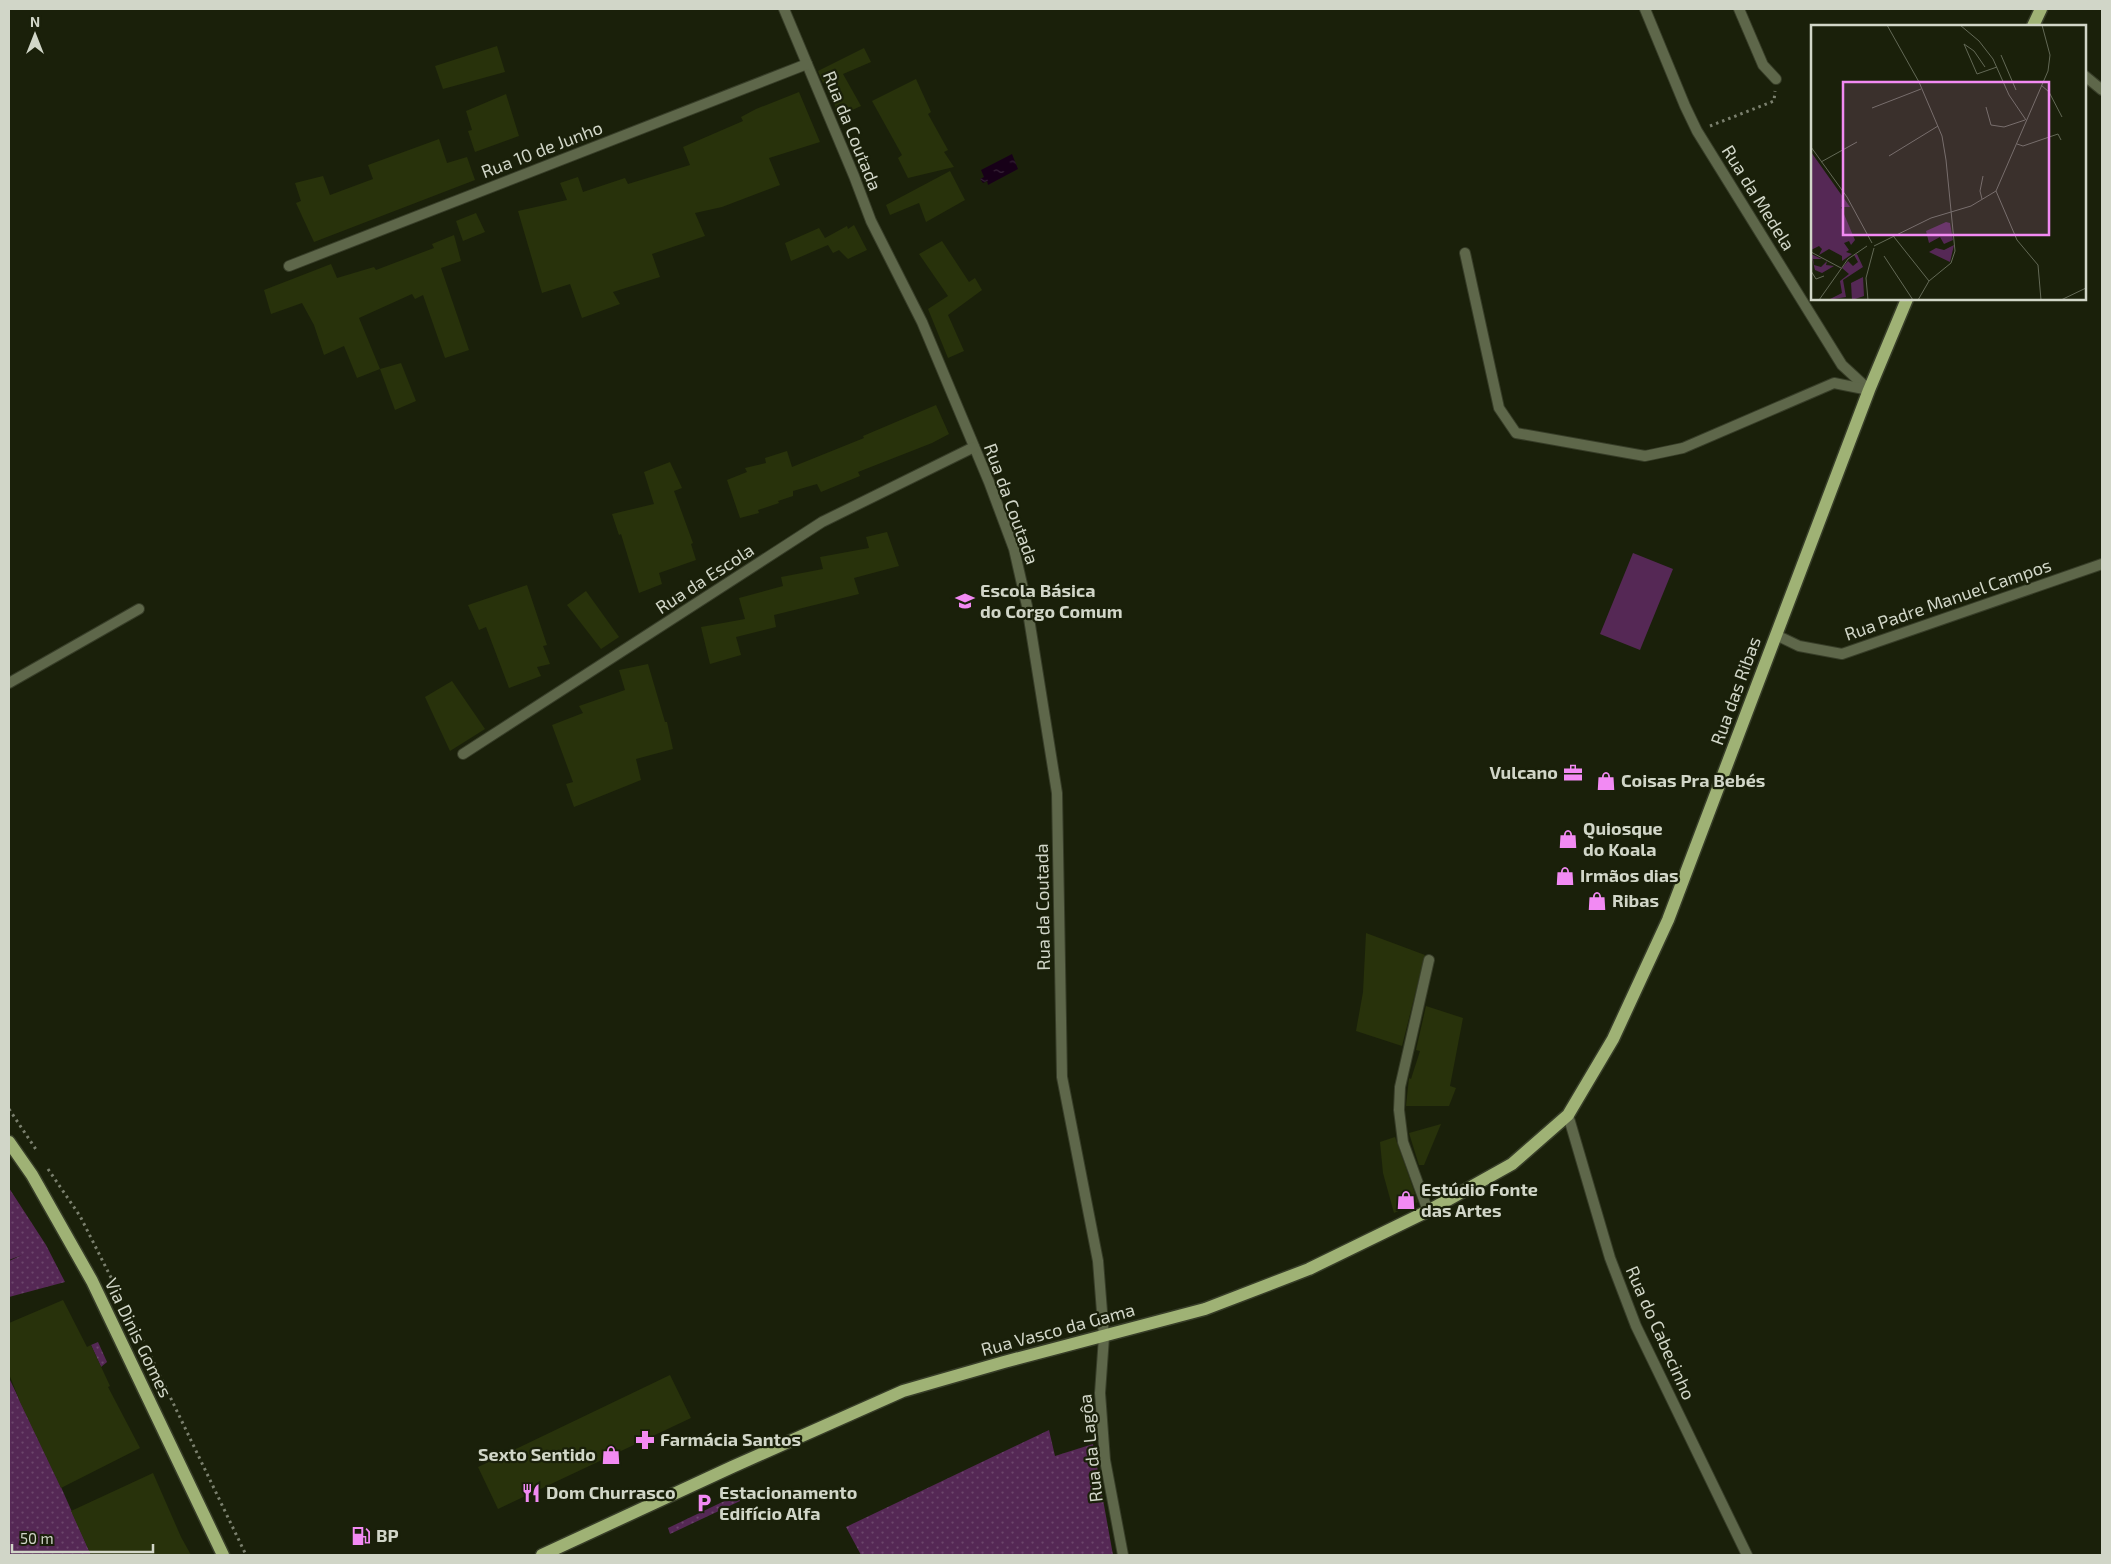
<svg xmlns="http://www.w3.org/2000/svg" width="2111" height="1564" font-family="'Exo 2',sans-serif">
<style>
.grass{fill:url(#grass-dots)}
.pitch{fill:#552855}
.water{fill:url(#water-ripples)}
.building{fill:#28320b}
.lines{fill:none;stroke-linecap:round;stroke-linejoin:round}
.minor-casing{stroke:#373d28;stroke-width:12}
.tertiary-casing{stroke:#373d28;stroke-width:12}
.primary-casing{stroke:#373d28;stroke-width:15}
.path{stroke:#7b806e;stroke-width:3;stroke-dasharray:2.5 4;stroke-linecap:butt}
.minor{stroke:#5e674a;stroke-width:10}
.tertiary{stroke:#5e674a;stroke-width:10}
.primary{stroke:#9fb275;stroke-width:12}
.labels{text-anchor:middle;stroke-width:4.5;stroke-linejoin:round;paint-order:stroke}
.street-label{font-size:18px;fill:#d1d6c8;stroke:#1a200a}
.poi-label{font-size:18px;font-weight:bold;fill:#d1d6c8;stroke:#1a200a;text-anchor:start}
.inset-road{fill:none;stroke:#636956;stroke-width:1}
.view{fill:#f28af3;fill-opacity:0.15;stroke:#f28af3;stroke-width:2.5}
.inset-edge{fill:none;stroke:#d1d6c8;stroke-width:2.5}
</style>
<defs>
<pattern id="grass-dots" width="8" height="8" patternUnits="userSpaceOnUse" patternTransform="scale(1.25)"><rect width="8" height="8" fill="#552855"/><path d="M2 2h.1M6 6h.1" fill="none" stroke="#6c466c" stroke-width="1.8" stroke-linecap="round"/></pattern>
<pattern id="water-ripples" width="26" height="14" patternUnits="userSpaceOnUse" patternTransform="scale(1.25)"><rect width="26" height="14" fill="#170018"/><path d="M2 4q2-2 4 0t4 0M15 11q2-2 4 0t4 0" fill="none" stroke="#382438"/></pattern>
</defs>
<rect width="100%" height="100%" fill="#1a200a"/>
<g class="grass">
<polygon points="9,1188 46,1245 65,1282 9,1297 9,1261 22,1255 9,1260"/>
<polygon points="98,1342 107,1362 101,1367 91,1345"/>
<polygon points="9,1378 57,1478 91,1555 9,1555"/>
<polygon points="1049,1430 1055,1456 1093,1444 1113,1555 861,1555 846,1527"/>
<polygon points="737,1495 740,1501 670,1534 668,1528"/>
</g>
<polygon class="pitch" points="1633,553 1673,569 1640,650 1600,634"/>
<polygon class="water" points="1012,154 1018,169 988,185 987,181 983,183 980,179 984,177 981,170"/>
<g class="building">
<polygon points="497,46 505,72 443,89 435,66"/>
<polygon points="864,48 871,62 843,74 861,106 839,116 826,82 823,83 818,71"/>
<polygon points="916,79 931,112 928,114 948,150 944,152 954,167 908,178 898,158 902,155 872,101"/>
<polygon points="799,92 820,142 769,158 780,185 722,207 695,213 705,236 652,254 660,277 613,292 620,304 582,318 570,284 542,293 518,211 567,200 560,183 578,177 583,192 625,178 628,184 690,165 683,147 743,121 741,117 756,109"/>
<polygon points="506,94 519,136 475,152 468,131 472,130 466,111"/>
<polygon points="439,139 447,163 467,157 475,180 314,242 296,203 301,201 295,183 323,176 330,195 373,179 368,165"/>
<polygon points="950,171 965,200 926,222 919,203 890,215 886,205"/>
<polygon points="476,213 485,232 463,241 456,221"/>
<polygon points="854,225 867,250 848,259 839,250 833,253 828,245 791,261 785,243 819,228 825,238 847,226 848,229"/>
<polygon points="454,235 461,261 441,268 469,350 445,358 423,295 415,299 412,294 359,318 380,369 357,378 344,346 324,355 314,325 302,303 271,314 264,290 331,264 337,278 374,267 376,270 434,248 432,244"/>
<polygon points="942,241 969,282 975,278 982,290 948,315 964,351 948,358 928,309 948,296 919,254"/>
<polygon points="401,363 416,401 395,410 380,369"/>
<polygon points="936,405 949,434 932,443 858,472 860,476 821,492 817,484 793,491 793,496 778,501 779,503 758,510 759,513 740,518 727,480 747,472 745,468 766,463 765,458 787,451 792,467 864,438 863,436"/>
<polygon points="670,462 682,488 674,491 693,543 691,544 696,560 659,573 662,584 639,593 621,534 619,535 612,514 654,504 644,472"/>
<polygon points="887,532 899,566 854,578 859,594 774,615 776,627 736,637 741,655 710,664 701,627 745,619 739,598 783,586 781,577 823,569 820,557 869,548 866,537"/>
<polygon points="527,585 547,645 543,646 550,664 537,667 541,676 509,688 486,627 479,630 468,605"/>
<polygon points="586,591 619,637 601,649 567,605"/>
<polygon points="648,664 665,722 667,722 673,749 636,759 641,780 574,807 566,784 573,782 552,725 583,713 579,706 625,690 619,670"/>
<polygon points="452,681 485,729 450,751 425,697"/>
<polygon points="1366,933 1425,955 1402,1046 1356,1031 1363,992"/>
<polygon points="1426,1006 1463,1018 1450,1086 1456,1088 1449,1106 1406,1106 1409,1078 1411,1079 1420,1051 1416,1050"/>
<polygon points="1441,1124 1424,1165 1419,1165 1409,1133"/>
<polygon points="1395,1137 1418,1202 1394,1213 1383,1173 1380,1142"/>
<polygon points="63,1300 87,1347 91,1345 110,1386 108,1387 140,1448 61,1488 20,1402 9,1374 9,1323"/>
<polygon points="670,1375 691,1418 498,1509 478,1467"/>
<polygon points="153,1473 181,1537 191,1555 91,1555 71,1511"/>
</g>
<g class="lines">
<g class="minor-casing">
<g id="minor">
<polyline points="784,9 854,176 871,221 922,322 989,482 1014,549 1027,606 1057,793 1062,1077 1098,1261 1104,1337 1100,1393 1105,1460 1123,1555"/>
<polyline points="1645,9 1685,106 1697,131 1842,365 1868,389"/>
<polyline points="1739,9 1763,65 1776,79"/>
<polyline points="2085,76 2102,90"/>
<polyline points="1465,253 1499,408 1516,433 1645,456 1683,448 1834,383 1869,390"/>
<polyline points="289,266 807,64"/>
<polyline points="1776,635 1799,646 1842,654 2102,564"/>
<polyline points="9,683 139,609"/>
<polyline points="463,754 822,522 974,447"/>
<polyline points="1428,1211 1403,1142 1399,1110 1400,1087 1429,960"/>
</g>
</g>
<g class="tertiary-casing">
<polyline id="tertiary" points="1568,1115 1610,1258 1636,1326 1747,1555"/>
</g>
<g class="primary-casing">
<g id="primary">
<polyline points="2033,26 2041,9"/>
<polyline points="9,1142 32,1175 92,1281 223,1555"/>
<polyline points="542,1555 732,1467 903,1391 1004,1362 1205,1309 1309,1269 1428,1211 1512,1164 1568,1115 1613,1039 1668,920 1869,390 1907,299"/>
</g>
</g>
<g class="path">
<polyline points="1710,126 1774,101 1775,91"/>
<polyline points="9,1109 37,1151"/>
<polyline points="48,1169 80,1216 151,1357 246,1555"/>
</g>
<use href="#minor" class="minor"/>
<use href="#tertiary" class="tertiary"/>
<use href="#primary" class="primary"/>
</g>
<defs>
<g id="school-bare" transform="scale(1.5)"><path d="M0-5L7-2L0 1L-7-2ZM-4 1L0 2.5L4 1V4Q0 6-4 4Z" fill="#f28af3" stroke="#1a200a" stroke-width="2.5" paint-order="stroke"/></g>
<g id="office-bare" transform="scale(1.5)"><path d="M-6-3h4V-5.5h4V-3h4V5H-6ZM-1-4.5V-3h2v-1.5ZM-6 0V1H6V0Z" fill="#f28af3" stroke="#1a200a" stroke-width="2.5" paint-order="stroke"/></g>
<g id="shop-bare" transform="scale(1.5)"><path d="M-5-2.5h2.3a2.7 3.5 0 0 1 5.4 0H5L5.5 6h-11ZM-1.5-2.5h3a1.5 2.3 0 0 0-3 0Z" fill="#f28af3" stroke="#1a200a" stroke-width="2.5" paint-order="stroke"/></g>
<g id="pharmacy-bare" transform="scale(1.5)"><path d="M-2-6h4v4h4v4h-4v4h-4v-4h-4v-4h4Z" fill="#f28af3" stroke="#1a200a" stroke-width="2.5" paint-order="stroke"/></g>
<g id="restaurant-bare" transform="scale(1.5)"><path d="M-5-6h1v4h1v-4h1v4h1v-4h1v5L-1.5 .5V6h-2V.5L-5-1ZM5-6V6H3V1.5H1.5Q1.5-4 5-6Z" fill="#f28af3" stroke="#1a200a" stroke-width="2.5" paint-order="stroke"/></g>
<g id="parking-bare" transform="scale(1.5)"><path d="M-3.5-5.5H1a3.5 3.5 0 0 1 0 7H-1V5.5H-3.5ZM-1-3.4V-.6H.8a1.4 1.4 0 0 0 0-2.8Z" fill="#f28af3" stroke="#1a200a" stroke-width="2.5" paint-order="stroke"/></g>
<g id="fuel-bare" transform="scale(1.5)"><path d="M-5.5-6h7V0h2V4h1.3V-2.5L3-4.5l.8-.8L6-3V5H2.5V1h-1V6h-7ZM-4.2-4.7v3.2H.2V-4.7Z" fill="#f28af3" stroke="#1a200a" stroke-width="2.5" paint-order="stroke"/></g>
</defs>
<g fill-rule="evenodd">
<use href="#school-bare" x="965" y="601"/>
<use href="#office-bare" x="1573" y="773"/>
<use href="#shop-bare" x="1606" y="781"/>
<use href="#shop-bare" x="1568" y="839"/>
<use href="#shop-bare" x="1565" y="876"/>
<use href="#shop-bare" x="1597" y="901"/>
<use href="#shop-bare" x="1406" y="1200"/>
<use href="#pharmacy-bare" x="645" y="1440"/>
<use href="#shop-bare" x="611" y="1455"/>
<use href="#restaurant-bare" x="531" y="1493"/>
<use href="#parking-bare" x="704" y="1503"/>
<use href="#fuel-bare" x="361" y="1536"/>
</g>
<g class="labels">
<g class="street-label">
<text transform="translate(852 131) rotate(68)" y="6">Rua da Coutada</text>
<text transform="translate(542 150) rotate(-21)" y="6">Rua 10 de Junho</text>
<text transform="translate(1758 198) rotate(58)" y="6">Rua da Medela</text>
<text transform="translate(1011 504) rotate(70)" y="6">Rua da Coutada</text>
<text transform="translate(705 579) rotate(-33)" y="6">Rua da Escola</text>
<text transform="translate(1948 600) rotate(-19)" y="6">Rua Padre Manuel Campos</text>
<text transform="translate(1736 691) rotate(-70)" y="6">Rua das Ribas</text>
<text transform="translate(1043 907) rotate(-91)" y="6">Rua da Coutada</text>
<text transform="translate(1058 1330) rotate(-15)" y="6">Rua Vasco da Gama</text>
<text transform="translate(1660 1333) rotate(66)" y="6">Rua do Cabecinho</text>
<text transform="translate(138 1338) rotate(64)" y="6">Via Dinis Gomes</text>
<text transform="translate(1091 1448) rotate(-96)" y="6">Rua da Lagôa</text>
</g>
<g class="poi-label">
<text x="980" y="597">Escola Básica<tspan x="980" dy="21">do Corgo Comum</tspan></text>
<text x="1558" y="779" text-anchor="end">Vulcano</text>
<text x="1621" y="787">Coisas Pra Bebés</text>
<text x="1583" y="835">Quiosque<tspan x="1583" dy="21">do Koala</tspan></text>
<text x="1580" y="882">Irmãos dias</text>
<text x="1612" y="907">Ribas</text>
<text x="1421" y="1196">Estúdio Fonte<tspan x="1421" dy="21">das Artes</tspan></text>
<text x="660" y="1446">Farmácia Santos</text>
<text x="596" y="1461" text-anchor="end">Sexto Sentido</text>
<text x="546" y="1499">Dom Churrasco</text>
<text x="719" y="1499">Estacionamento<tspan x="719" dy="21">Edifício Alfa</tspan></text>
<text x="376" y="1542">BP</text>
</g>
</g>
<g transform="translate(1811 25)">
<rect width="275" height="275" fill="#1a200a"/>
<path d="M 0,127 L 39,182 L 30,182 L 44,215 L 40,220 L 38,216 L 33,218 L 38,225 L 35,227 L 41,229 L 31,236 L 31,231 L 18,224 L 8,230 L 11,224 L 8,221 L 0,225 ZM 135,197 L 139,198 L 142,215 L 133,219 L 129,212 L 118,218 L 115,206 ZM 143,220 L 139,237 L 118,227 L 125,223 L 133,225 ZM 0,229 L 11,234 L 2,234 L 3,240 L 10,242 L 16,236 L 15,240 L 23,241 L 11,248 L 4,245 ZM 46,229 L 52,242 L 32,255 L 35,272 L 17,275 L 31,268 L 29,256 L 38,249 L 31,243 L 37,236 L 42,241 L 47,237 L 43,230 Z" fill="#552855"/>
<path d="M 52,252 L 53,271 L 41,275 L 40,258 Z" fill="#552855"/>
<path class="inset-road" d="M 76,0 L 108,57 L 131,111 L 135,135 L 144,226 L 140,238 L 118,256 L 107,275M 149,0 L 168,16 L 182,34 L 198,70 L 215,95M 190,30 L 205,65M 174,42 L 163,26 L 153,19 L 166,49 L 186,42M 230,60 L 238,67 L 251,92M 175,82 L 180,100 L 193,102 L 214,95M 61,83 L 110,64M 206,119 L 212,121 L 247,109 L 250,115M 0,122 L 36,172 L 61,218M 78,131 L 127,101M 10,137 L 46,117M 185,166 L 206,215 L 227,240 L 230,275M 171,174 L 169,166 L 172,151M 83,212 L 118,256M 63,221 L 120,193 L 160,181 L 185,166 L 237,46 L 239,30 L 231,0M 0,227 L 30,243M 73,231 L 102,275M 0,246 L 5,254 L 13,251M 8,275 L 37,234 L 56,221M 57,275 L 55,253 L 63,223M 250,275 L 275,263"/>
<path class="view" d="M 32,57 L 238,57 L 238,210 L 32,210 Z"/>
<rect width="275" height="275" class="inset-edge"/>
</g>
<rect width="2111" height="1564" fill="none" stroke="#d1d6c8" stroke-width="20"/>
<g transform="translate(35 35)" stroke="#1a200a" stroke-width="4" paint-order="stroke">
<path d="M0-4L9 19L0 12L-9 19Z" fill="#d1d6c8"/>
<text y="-8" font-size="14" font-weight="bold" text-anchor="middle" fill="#d1d6c8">N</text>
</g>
<path d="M12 1544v8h141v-8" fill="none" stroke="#d1d6c8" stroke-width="2.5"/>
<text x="20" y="1544" font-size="15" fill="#d1d6c8" stroke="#1a200a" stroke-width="4" paint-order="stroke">50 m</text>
</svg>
